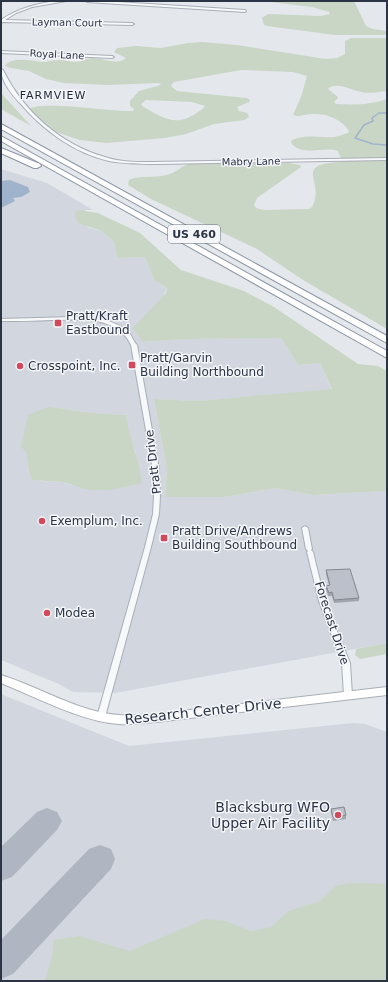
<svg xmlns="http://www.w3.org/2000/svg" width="388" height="982" font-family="'DejaVu Sans',sans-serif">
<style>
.built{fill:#d2d6de;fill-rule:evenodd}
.green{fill:#c9d6c5;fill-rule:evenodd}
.water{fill:#9fb4cc}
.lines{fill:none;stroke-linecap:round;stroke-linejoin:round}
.stream{stroke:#9fb4cc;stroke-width:1.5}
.taxiway{fill:#b0b6c1;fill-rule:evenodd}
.minor-casing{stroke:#a9aeb7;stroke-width:2}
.secondary-casing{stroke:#a9aeb7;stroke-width:2}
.motorway-casing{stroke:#8b94a3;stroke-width:2}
.minor{fill:#f7f8fa;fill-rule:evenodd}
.secondary{fill:#fff;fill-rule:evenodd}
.motorway{fill:#fff;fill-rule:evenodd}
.wall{fill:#a1a5ae}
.building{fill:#bbc0ca;stroke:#83868d}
.poi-dot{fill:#d1495b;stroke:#f4f6f9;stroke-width:1.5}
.labels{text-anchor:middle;stroke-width:3;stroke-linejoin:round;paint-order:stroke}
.far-street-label{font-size:10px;fill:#2b3445;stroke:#f4f6f9}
.far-neighbourhood-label{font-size:11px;letter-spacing:1px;fill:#1d2536;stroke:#f4f6f9}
.shield{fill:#f4f6f9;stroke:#676e7b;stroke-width:1}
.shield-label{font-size:11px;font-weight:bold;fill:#2b3445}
.poi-label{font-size:12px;fill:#2b3445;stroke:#f4f6f9;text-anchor:start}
.street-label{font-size:12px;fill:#2b3445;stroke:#f4f6f9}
.near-street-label{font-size:14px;fill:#2b3445;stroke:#f4f6f9}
.near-poi-label{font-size:14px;fill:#2b3445;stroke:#f4f6f9;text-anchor:end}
</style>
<rect width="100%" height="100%" fill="#e4e7ec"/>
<g class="built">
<path d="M 1,169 L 47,183 L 93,210 L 85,210 L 87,227 L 102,231 L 114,242 L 117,258 L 145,257 L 154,280 L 167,288 L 143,342 L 186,339 L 281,338 L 298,365 L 320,363 L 332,390 L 199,401 L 154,399 L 167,469 L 165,496 L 224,497 L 276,488 L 313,495 L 387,491 L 387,643 L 115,693 L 73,692 L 59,684 L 1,660 ZM 51,407 L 92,413 L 126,415 L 128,431 L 136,454 L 71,485 L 63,482 L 40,481 L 29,472 L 26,451 Z"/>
<polygon points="1,694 129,746 353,723 365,724 387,732 387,981 1,981"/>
</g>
<g class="green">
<polygon points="262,1 354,1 366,26 373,29 387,31 387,35 335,35 267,26 264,25 262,18 268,14 321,16 330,14 329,12 312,7"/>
<path d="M 351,38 L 387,38 L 387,91 C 378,92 369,94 361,92 C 350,90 341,83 330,87 L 328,89 L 338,97 L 337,99 L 334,102 L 336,104 C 356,105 368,105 387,99 L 387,329 L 303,280 L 257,249 L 151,199 L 128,185 L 129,180 L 134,178 C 145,176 159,178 170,174 C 177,172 179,167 189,164 L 289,163 L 300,165 L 301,167 L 257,198 L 254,205 L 256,208 L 264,210 L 309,209 L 312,207 C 326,181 292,165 339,162 L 341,158 L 338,151 C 323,146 304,157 292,144 L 291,141 C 304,132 325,140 339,136 C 342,135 345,134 348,133 L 349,131 C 342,119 326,113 312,114 C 305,114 299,118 293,115 L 301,97 L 307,76 L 293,72 L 241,70 L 174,82 L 171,85 L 172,87 L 177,91 L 247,98 L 250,100 L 249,102 L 237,107 L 239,111 L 247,113 L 249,117 L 244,120 L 214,124 L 186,134 L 165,138 L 106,143 L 80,140 L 56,132 L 29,109 C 40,100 115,112 133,111 L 134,109 L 130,106 L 130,101 L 139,91 L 161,85 L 159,83 L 107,85 L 64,83 L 46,79 L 29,71 L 11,68 L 5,66 C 12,56 31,61 41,62 C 47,62 53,60 60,60 C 65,60 70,62 75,62 C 81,62 86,58 93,58 C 103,58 118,66 126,58 L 114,52 L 117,48 L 136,46 L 161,48 L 188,43 L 202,42 L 237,45 L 326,59 L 337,58 L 345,54 L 345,41 ZM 146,100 L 192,102 L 205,106 C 203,109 200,110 198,112 C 176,128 163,118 142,106 L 141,104 Z"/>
<polygon points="1,93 31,126 1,109"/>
<polygon points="78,210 98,213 140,233 181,270 244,291 274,307 358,364 378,366 387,371 387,491 313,495 276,488 224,497 165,497 167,469 154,399 199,401 332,389 320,363 298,365 281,338 186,339 143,342 133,328 166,293 167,288 154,280 145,257 117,258 114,242 102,231 78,223 75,217 75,212"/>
<path d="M 51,407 L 92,413 L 126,415 C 129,438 139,459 142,483 L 110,490 L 89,490 L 63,482 L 32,480 L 29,472 L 26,451 L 21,447 L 28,415 C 36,412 42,408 51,407 Z"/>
<polygon points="387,643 387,654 360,659 355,655 356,649"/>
<polygon points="352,883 387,884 387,981 45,981 52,957 54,940 79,936 130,951 205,919 225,921 251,931 271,927 289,911 320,901 335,886"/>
</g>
<polygon class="water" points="10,180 28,187 30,192 21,197 13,198 15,201 1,208 1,181"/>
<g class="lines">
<polyline class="stream" points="387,113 379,113 372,118 373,121 364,125 355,138 373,144 387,145"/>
<g class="taxiway">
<polygon points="47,808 57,812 62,821 57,830 12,877 1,881 1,847 37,812"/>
<polygon points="100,845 111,849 115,859 111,869 13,974 1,979 1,940 89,849"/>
</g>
<g class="minor-casing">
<g id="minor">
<path d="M 56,1 L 66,1 L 32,7 L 16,13 L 5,20 L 132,23 L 134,24 L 132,25 L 3,22 L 1,23 L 1,20 C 18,8 36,4 56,1 Z"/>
<polygon points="86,1 101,1 245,10 246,11 245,12 87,2"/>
<polygon points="1,51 112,56 114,57 112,58 1,53"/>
<path d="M 1,69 L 3,70 C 23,111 61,145 105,157 C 120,162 136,162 151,162 L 387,158 L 387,160 L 158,164 C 142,164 125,164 109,161 C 74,153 43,130 20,103 C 12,95 1,81 1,69 Z"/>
<path d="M 74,317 C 93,317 116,319 130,334 C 132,337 134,342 137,345 L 159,470 L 160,496 L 159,514 L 151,547 L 105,717 L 104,719 L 101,720 L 98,719 L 97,717 L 145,547 L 153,514 L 154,496 L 153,470 L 131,345 C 128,339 124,333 117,329 C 98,316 72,320 51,320 C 34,321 18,321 1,321 L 1,319 Z"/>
<polygon points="305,526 308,528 312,549 311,550 313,552 325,601 350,663 352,695 351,697 348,698 345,697 344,695 342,663 319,601 307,552 308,551 306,549 302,528"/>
</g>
</g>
<g class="secondary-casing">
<path id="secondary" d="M 1,675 C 40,687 78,712 119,715 C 131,716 144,714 156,714 L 387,687 L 387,695 L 156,722 C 144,723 131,725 119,724 C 83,722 35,697 1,683 Z"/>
</g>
<g class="motorway-casing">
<g id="motorway">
<polygon points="1,124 387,336 387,343 1,129"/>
<polygon points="1,136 387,351 387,358 1,141"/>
<polygon points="1,148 40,164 41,166 37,168 34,168 1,153"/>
</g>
</g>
<use href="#minor" class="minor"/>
<use href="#secondary" class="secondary"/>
<use href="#motorway" class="motorway"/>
</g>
<g class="wall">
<polygon points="326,570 359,598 359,601 334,603 332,596 328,596 326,589 326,586 329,585 326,574"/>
<polygon points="331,809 346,815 346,819 333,821 331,812"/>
</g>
<g class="building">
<polygon points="350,569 359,598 334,600 332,592 329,593 326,586 330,585 326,570"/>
<polygon points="344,807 346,815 333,817 331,809"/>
</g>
<g class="poi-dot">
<rect x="54" y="319" width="8" height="8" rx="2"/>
<rect x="128" y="361" width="8" height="8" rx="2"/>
<circle cx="20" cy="366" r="4"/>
<circle cx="42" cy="521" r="4"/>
<rect x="160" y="534" width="8" height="8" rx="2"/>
<circle cx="47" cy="613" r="4"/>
<circle cx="338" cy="815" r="4"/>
</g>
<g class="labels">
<g class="far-street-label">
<text transform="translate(67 22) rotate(1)" y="4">Layman Court</text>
<text transform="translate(57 54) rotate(3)" y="4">Royal Lane</text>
<text transform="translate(251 161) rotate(-1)" y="4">Mabry Lane</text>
</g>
<g class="far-neighbourhood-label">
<text x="53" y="99">FARMVIEW</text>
</g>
<rect class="shield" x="168" y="225" width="52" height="18" rx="3"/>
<g class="shield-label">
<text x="194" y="238">US 460</text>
</g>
<g class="poi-label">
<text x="66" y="320">Pratt/Kraft<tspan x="66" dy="14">Eastbound</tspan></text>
<text x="140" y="362">Pratt/Garvin<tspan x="140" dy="14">Building Northbound</tspan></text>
<text x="28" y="370">Crosspoint, Inc.</text>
<text x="50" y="525">Exemplum, Inc.</text>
<text x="172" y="535">Pratt Drive/Andrews<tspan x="172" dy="14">Building Southbound</tspan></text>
<text x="55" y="617">Modea</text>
</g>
<g class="street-label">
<text transform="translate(153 462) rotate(-97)" y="4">Pratt Drive</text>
<text transform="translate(332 623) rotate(72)" y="4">Forecast Drive</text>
</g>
<g class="near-street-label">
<text transform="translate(203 711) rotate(-6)" y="5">Research Center Drive</text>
</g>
<g class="near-poi-label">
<text x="330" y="812">Blacksburg WFO<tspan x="330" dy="16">Upper Air Facility</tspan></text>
</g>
</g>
<rect width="388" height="982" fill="none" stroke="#2b3445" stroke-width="4"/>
</svg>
